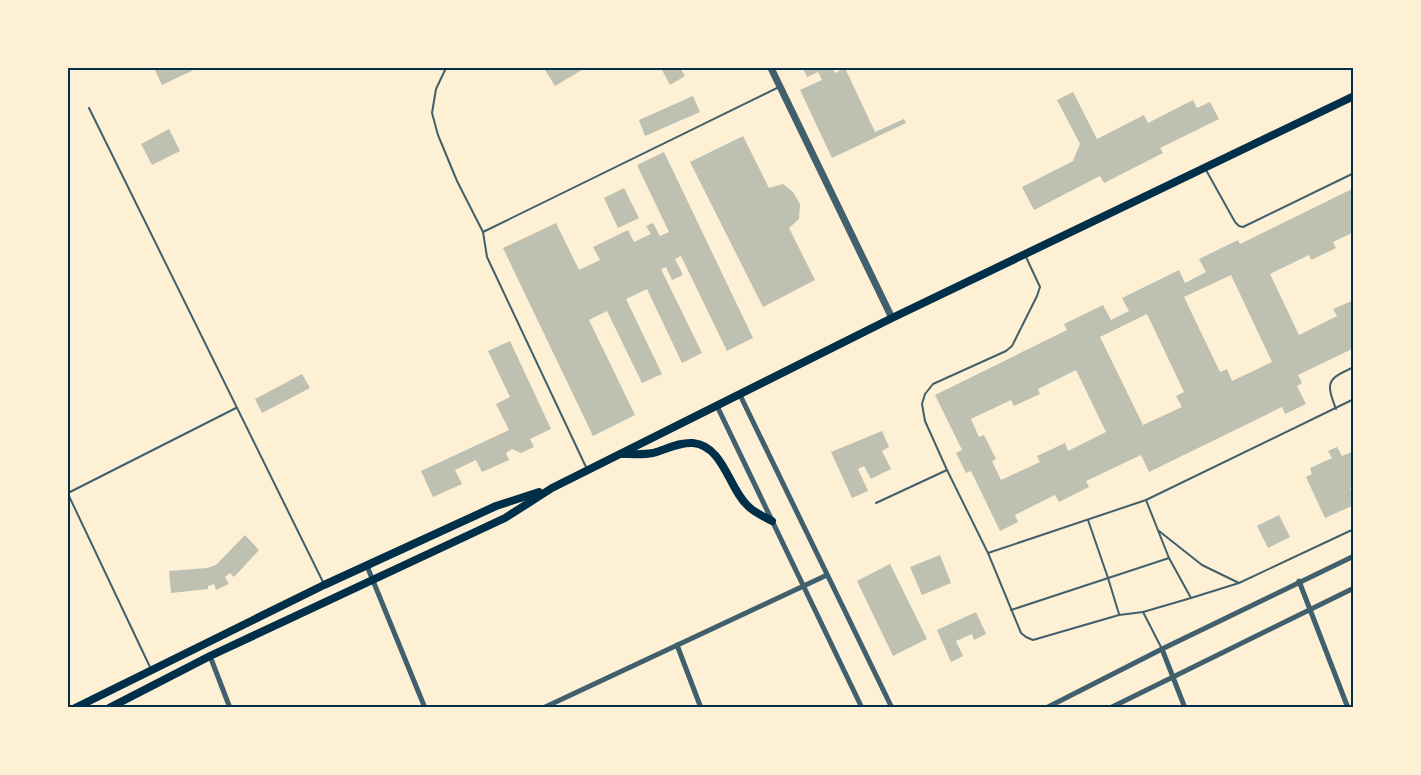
<svg xmlns="http://www.w3.org/2000/svg" width="1421" height="775" font-family="'Exo 2',sans-serif">
<style>
.building{fill:#bec0b2;fill-rule:evenodd}
.lines{fill:none;stroke-linecap:round;stroke-linejoin:round}
.service{stroke:#3f606c;stroke-width:2}
.minor{stroke:#3f606c;stroke-width:5}
.tertiary{stroke:#3f606c;stroke-width:7}
.secondary{stroke:#003049;stroke-width:8}
.neatline{fill:none;stroke:#003049;stroke-width:2}
</style>
<rect width="100%" height="100%" fill="#fdf0d5"/>
<g class="building">
<polygon points="154,68 198,68 162,85"/>
<polygon points="550,68 585,68 555,86 545,70"/>
<polygon points="661,68 680,68 685,76 670,85"/>
<polygon points="803,68 832,68 835,73 845,68 875,132 904,119 906,123 832,158 800,90 822,80 818,72 807,77"/>
<polygon points="1073,92 1097,139 1144,115 1148,123 1193,100 1197,108 1210,102 1219,119 1160,148 1163,153 1104,183 1100,176 1034,210 1022,187 1073,161 1080,144 1057,100"/>
<polygon points="693,96 700,112 645,136 639,120"/>
<polygon points="169,129 180,151 152,165 141,144"/>
<polygon points="743,136 769,188 783,184 793,192 800,204 799,219 789,228 815,280 763,307 690,162"/>
<polygon points="664,152 753,338 727,351 681,256 675,259 683,275 672,280 666,267 661,269 702,353 682,363 647,289 626,299 662,374 642,383 607,311 589,320 635,415 593,436 503,248 556,223 579,270 600,260 593,247 628,230 634,242 651,234 646,226 653,223 660,236 669,232 637,165"/>
<polygon points="624,188 639,218 618,228 604,198"/>
<path d="M 1354,188 L 1354,232 L 1333,242 L 1336,248 L 1311,260 L 1309,255 L 1270,274 L 1299,335 L 1337,316 L 1333,309 L 1354,300 L 1354,348 L 1298,375 L 1302,383 L 1297,386 L 1306,404 L 1285,414 L 1282,407 L 1149,472 L 1141,455 L 1086,481 L 1089,487 L 1059,502 L 1055,495 L 1015,515 L 1018,522 L 1000,531 L 971,471 L 966,473 L 956,453 L 962,450 L 935,395 L 1067,330 L 1064,324 L 1103,305 L 1111,320 L 1129,311 L 1122,298 L 1179,270 L 1185,283 L 1206,272 L 1199,259 L 1238,240 L 1240,244 ZM 1231,275 L 1272,362 L 1232,381 L 1227,369 L 1220,372 L 1184,297 ZM 1147,314 L 1184,392 L 1176,396 L 1182,407 L 1143,425 L 1100,337 ZM 1076,370 L 1106,432 L 1068,451 L 1065,443 L 1037,456 L 1040,462 L 1001,480 L 992,461 L 996,459 L 984,435 L 979,437 L 971,419 L 1011,400 L 1014,406 L 1040,394 L 1038,389 Z"/>
<polygon points="510,341 551,429 530,439 534,447 521,453 512,449 506,453 509,460 482,472 476,460 455,470 462,484 433,497 421,471 509,430 496,404 510,397 488,351"/>
<polygon points="302,374 310,388 262,413 255,399"/>
<polygon points="882,431 889,447 882,451 891,469 871,479 864,466 858,469 868,491 852,498 831,452"/>
<polygon points="1337,447 1342,456 1354,451 1354,486 1350,488 1354,496 1354,505 1325,518 1306,477 1312,474 1310,468 1332,458 1328,451"/>
<polygon points="1279,515 1290,537 1268,548 1257,526"/>
<polygon points="245,535 259,550 234,577 230,573 225,577 229,584 216,590 214,584 208,586 208,589 171,593 169,571 207,568 216,565"/>
<polygon points="940,555 951,583 922,595 910,567"/>
<polygon points="890,564 927,639 893,656 857,581"/>
<polygon points="976,612 986,634 974,640 972,634 956,641 963,656 951,662 937,630"/>
</g>
<g class="lines">
<g class="service">
<polyline points="446,68 436,89 432,113 438,135 457,181 483,232 779,87"/>
<polyline points="89,108 323,582"/>
<polyline points="1206,170 1235,222 1239,226 1243,227 1354,173"/>
<polyline points="483,232 487,257 586,467"/>
<polyline points="1026,257 1040,287 1037,296 1012,346 1006,351 933,384 925,394 922,404 925,421 947,470 988,553 1021,633 1026,637 1033,640 1119,615 1143,612 1191,598 1169,558 1146,500"/>
<path d="M 1336,409 C 1325,381 1328,379 1354,367"/>
<polyline points="68,493 236,408"/>
<polyline points="68,494 150,667"/>
<polyline points="876,503 947,470"/>
<polyline points="1088,520 1108,578 1119,614"/>
<polyline points="1159,531 1202,565 1239,583"/>
<polyline points="988,553 1146,500 1354,399"/>
<polyline points="1191,598 1239,583 1354,529"/>
<polyline points="1011,610 1169,558"/>
<polyline points="1143,612 1162,649"/>
</g>
<g class="minor">
<polyline points="740,395 892,708"/>
<polyline points="717,406 862,708"/>
<polyline points="367,566 425,708"/>
<polyline points="1299,581 1348,708"/>
<polyline points="677,645 701,708"/>
<polyline points="1162,649 1185,708"/>
<polyline points="210,656 230,708"/>
<polyline points="543,708 827,575"/>
<polyline points="1046,708 1162,649 1354,556"/>
<polyline points="1110,708 1354,588"/>
</g>
<polyline class="tertiary" points="771,68 892,318"/>
<g class="secondary">
<path d="M 621,454 C 631,454 643,455 653,453 C 667,449 679,442 693,443 C 724,446 729,490 749,507 C 755,513 765,517 772,521"/>
<polyline points="75,708 324,585 496,506 539,492"/>
<polyline points="109,708 210,656 505,518 552,488 892,318 1354,96"/>
</g>
</g>
<rect width="1421" height="775" fill="none" stroke="#fdf0d5" stroke-width="138"/>
<rect x="69" y="69" width="1283" height="637" class="neatline"/>
</svg>
